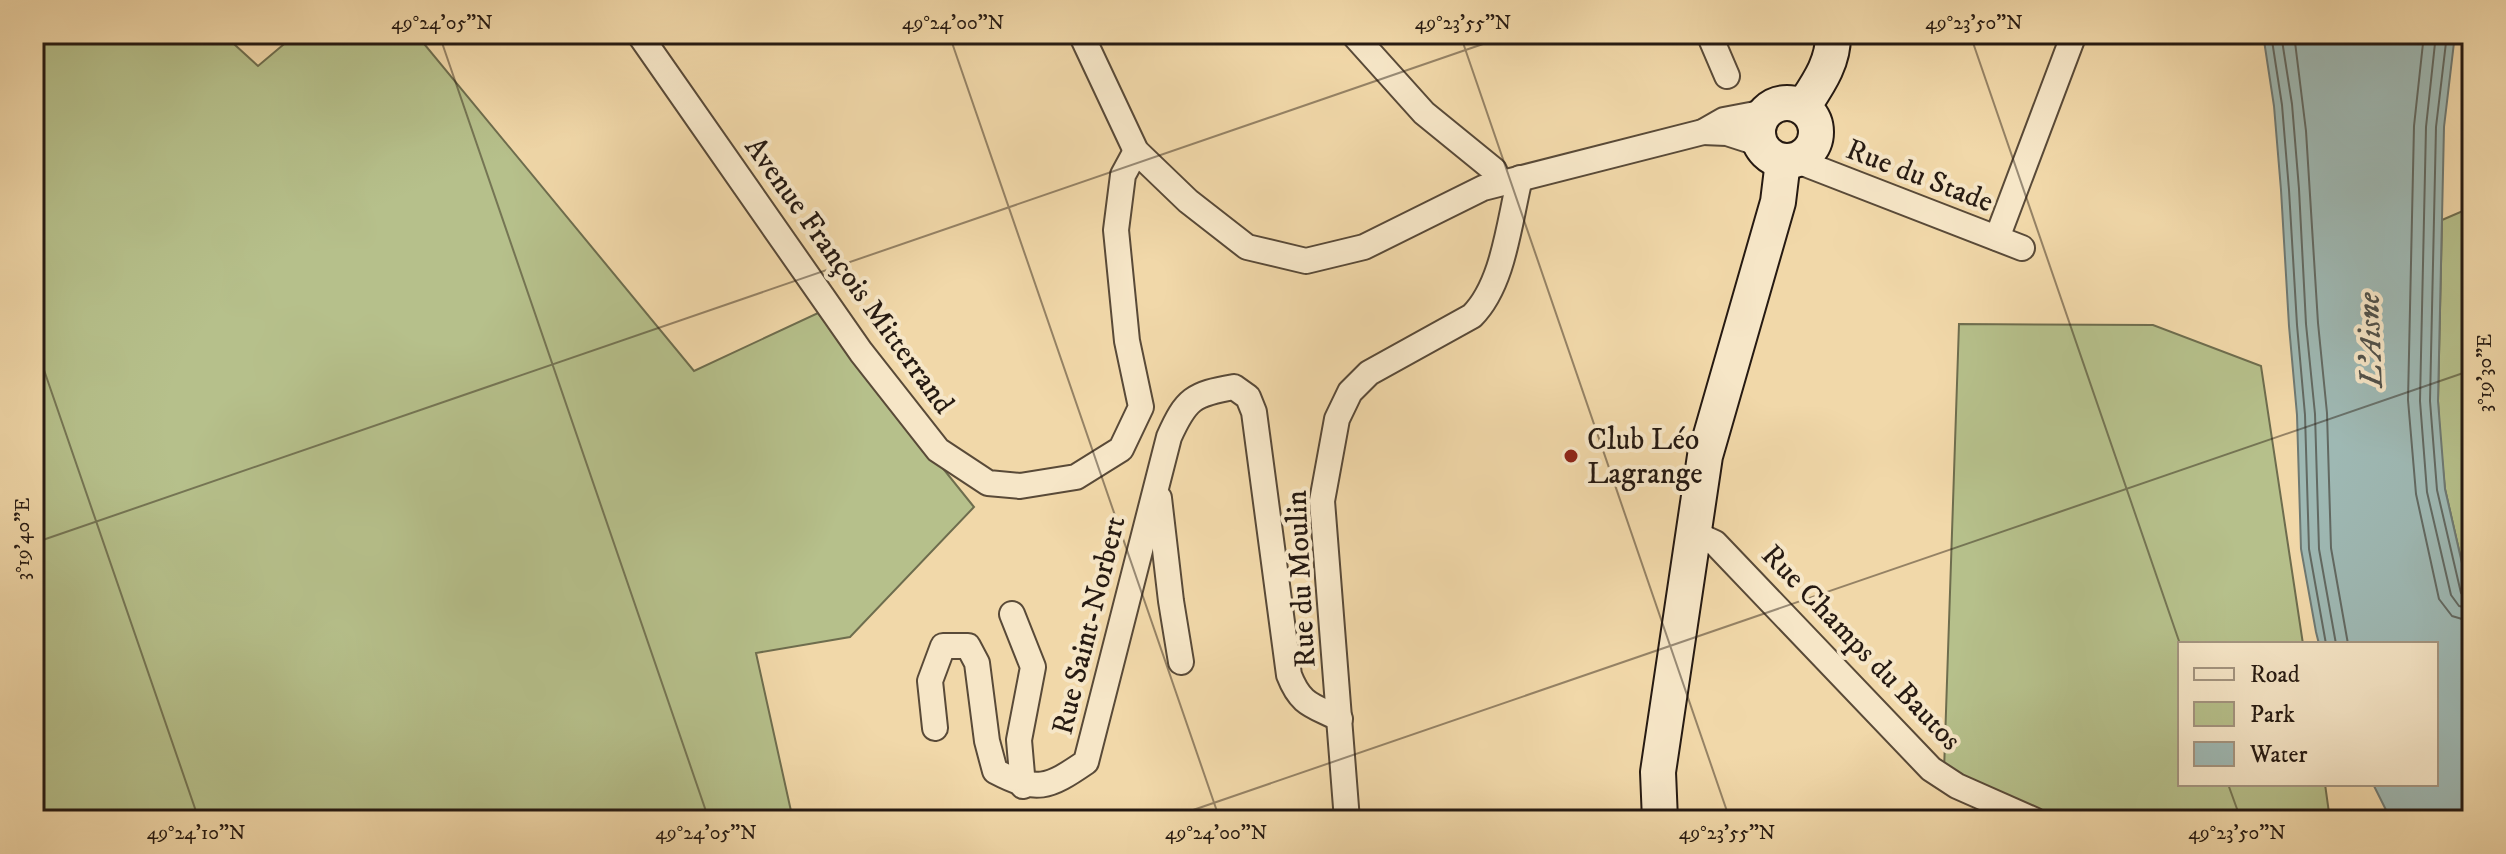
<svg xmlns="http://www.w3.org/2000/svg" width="2506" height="854" font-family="'IM FELL DW Pica',serif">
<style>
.green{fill:#b6c08b;stroke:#6e6d4e;stroke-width:2}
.water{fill:#9eb8b3;stroke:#6e7973;stroke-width:2}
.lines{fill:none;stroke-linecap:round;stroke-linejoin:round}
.shore{stroke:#626962;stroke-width:2}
.minor-casing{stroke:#594a38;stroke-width:28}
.secondary-casing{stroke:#261a12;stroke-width:38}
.minor{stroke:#f6e6c7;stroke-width:24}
.secondary{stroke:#f6e6c7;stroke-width:34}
.ticks{fill:none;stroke:#261a12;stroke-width:2;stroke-opacity:0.45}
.poi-dot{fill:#8f2418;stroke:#f6e6c7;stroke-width:3}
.labels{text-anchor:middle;stroke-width:8;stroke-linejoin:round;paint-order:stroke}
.street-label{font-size:30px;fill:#261a12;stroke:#f6e6c7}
.poi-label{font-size:30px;fill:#261a12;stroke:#f6e6c7;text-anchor:start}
.water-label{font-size:32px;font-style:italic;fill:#50514a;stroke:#f6e6c7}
.neatline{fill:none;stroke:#261a12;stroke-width:3}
.ticks-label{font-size:20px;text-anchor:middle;fill:#261a12}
</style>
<rect width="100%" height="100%" fill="#f1d8a9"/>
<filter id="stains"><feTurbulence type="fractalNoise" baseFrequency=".0025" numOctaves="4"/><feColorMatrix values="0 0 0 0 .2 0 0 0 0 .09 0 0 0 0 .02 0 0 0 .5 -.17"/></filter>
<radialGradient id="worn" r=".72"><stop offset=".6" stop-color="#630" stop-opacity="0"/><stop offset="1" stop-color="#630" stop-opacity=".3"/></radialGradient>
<g class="green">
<polygon points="34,34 223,34 258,66 296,34 416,34 694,371 818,313 974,507 850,637 756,653 793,820 34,820"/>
<polygon points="2472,207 2472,607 2445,489 2440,440 2438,401 2442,220"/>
<polygon points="1959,324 2153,325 2261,366 2303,644 2180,644 2180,784 2325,784 2330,820 2050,820 1944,771"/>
</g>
<polygon class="water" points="2263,34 2455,34 2444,127 2438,401 2445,489 2472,607 2472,820 2391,820 2373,784 2436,784 2436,644 2319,644 2316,632 2301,549 2297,415 2289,326 2281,190 2274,106"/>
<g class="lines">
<g class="shore">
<polyline points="2271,34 2282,105 2289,190 2297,325 2305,415 2309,549 2326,644"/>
<polyline points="2281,34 2292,104 2299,189 2306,324 2315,414 2319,549 2336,644"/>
<polyline points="2294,34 2306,131 2318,323 2327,413 2331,548 2348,644"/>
<polyline points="2424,34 2414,126 2408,400 2416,494 2439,599 2452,616 2472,622"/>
<polyline points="2436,34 2426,127 2420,401 2427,492 2451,595 2459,606 2472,609"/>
<polyline points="2447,34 2436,127 2430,401 2437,490 2461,593 2465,598 2472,599"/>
</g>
<g class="minor-casing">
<g id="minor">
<polyline points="639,34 861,352 938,450 988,483 1020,486 1076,477 1121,449 1141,407 1127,341 1116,230 1123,175 1136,151"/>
<polyline points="1081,34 1136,151 1188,201 1247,247 1306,261 1364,247 1483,188 1703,132 1724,120 1766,112"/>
<polyline points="1353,34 1424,113 1494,170 1500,183"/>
<polyline points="1709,34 1727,76"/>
<polyline points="1703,132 1727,133 1761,144"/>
<polyline points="1795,160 2022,248"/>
<polyline points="1997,238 2074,34"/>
<polyline points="1159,498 1171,601 1181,662"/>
<polyline points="1693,533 1715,543 1931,769 1957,786 2034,820"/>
<polyline points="1012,614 1033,667 1019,740 1023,786"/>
<path d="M 935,728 L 930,681 L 943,646 L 968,646 L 977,663 L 987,741 L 995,771 C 1037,793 1048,788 1086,762 L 1169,437 C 1186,399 1193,394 1234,387 L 1248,397 L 1254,412 L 1289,675 C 1301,706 1313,705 1340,719"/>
<path d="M 1347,820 L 1322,501 L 1337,419 L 1350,392 L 1369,373 L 1472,316 C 1504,284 1509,222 1520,178"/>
</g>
</g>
<g class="secondary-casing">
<g id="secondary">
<circle cx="1787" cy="132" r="29"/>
<path d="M 1803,107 C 1818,84 1834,62 1833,34"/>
<polyline points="1660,820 1658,772 1705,456 1778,202 1783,161"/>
</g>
</g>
<use href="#minor" class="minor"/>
<use href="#secondary" class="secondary"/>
</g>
<path class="ticks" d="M 439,34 L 709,820M 949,34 L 1220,820M 1460,34 L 1730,820M 1970,34 L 2180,644M 34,341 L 199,820M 34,543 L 1512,34M 2228,784 L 2241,820M 1164,820 L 2472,370"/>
<circle class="poi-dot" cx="1571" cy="456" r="8"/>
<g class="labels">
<g class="street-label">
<text transform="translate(1920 175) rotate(21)" y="10">Rue du Stade</text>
<text transform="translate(850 275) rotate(54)" y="10">Avenue François Mitterrand</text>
<text transform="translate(1300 579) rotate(-93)" y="10">Rue du Moulin</text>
<text transform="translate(1088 625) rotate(-76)" y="10">Rue Saint-Norbert</text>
<text transform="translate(1862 647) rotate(46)" y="10">Rue Champs du Bautos</text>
</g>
<g class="poi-label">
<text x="1587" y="449">Club Léo<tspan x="1587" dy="34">Lagrange</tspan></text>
</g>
<g class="water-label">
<text transform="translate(2369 340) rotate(-92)" y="11">L'Aisne</text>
</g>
</g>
<rect width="2506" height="854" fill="none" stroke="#f1d8a9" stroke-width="88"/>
<rect x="2178" y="642" width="260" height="144" fill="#f6e6c7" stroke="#a3947f" stroke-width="2"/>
<rect x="2194" y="668" width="40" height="12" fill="#f6e6c7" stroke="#a3947f" stroke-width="2"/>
<text x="2250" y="682" font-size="24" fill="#261a12">Road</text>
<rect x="2194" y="702" width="40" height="24" fill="#b6c08b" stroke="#a3947f" stroke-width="2"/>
<text x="2250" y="722" font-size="24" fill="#261a12">Park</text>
<rect x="2194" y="742" width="40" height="24" fill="#9eb8b3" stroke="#a3947f" stroke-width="2"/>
<text x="2250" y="762" font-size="24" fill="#261a12">Water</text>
<rect x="44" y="44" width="2418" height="766" class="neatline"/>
<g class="ticks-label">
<text x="442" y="29">49°24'05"N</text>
<text x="953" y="29">49°24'00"N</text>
<text x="1463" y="29">49°23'55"N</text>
<text x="1974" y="29">49°23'50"N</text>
<text transform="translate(2484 373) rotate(-90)" y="7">3°19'30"E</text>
<text transform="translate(22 539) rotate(-90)" y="7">3°19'40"E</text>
<text x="196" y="839">49°24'10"N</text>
<text x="706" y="839">49°24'05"N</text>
<text x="1216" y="839">49°24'00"N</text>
<text x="1727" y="839">49°23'55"N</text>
<text x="2237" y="839">49°23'50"N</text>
</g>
<rect width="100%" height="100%" filter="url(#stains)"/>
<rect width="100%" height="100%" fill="url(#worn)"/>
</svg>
